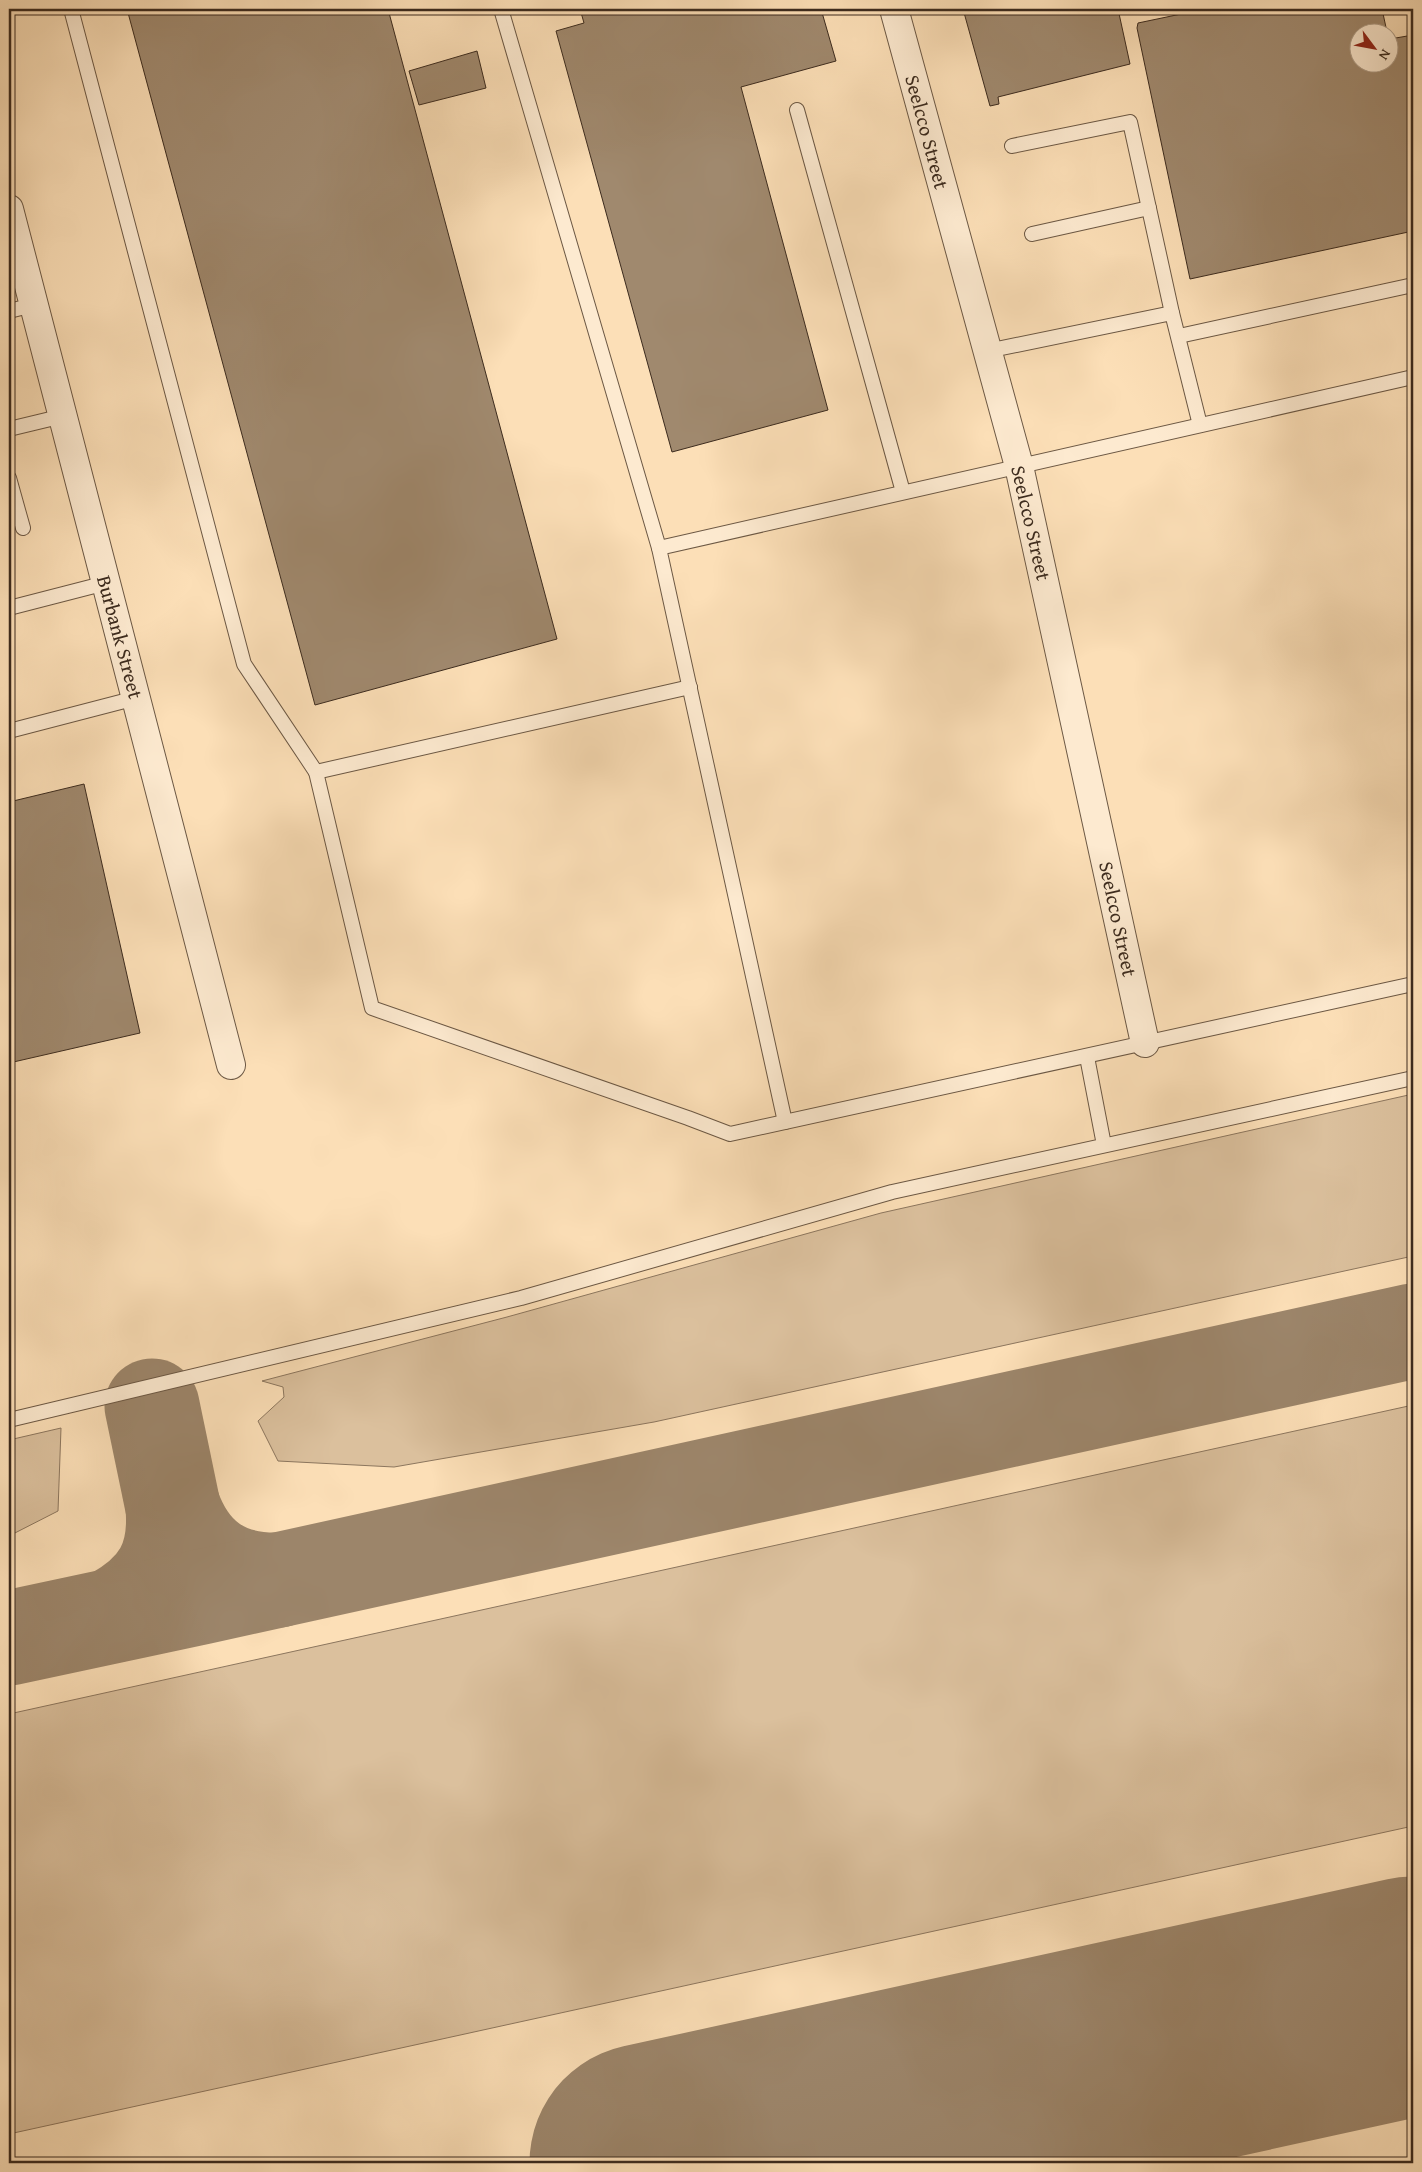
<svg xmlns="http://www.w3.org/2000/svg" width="1422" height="2172" font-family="'Gentium Book Plus',serif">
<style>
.green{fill:#dbc09d;stroke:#8c765e}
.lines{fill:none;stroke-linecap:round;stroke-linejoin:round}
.taxiway{stroke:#9c856a;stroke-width:95}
.runway{stroke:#9c856a;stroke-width:239}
.building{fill:#a0896e;stroke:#3c2b1e}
.lane-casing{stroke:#6c5844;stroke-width:16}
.street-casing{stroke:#6c5844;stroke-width:30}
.lane{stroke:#fdead0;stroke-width:14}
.street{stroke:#fdead0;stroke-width:28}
.labels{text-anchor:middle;stroke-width:4;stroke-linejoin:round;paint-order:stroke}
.street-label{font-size:20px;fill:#3c2b1e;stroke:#fdead0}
</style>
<rect width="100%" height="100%" fill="#fcdfb7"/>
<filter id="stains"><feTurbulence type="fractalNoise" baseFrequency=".004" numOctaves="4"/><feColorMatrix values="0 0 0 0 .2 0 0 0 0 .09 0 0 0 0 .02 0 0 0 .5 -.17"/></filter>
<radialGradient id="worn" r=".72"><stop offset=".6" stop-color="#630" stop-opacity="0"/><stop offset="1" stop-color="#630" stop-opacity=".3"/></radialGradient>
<g class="green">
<polygon points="1413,1094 1413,1256 654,1422 394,1467 278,1461 258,1421 284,1397 283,1387 262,1381 507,1317 881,1213"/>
<polygon points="1413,1405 1413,1826 9,2134 9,1714"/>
<polygon points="61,1428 58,1511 9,1536 9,1440"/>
</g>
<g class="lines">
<g class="taxiway">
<polyline points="152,1406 173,1507"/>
<path d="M 114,1615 C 159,1590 177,1559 173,1507 C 191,1557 225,1581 278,1580"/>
<polyline points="9,1638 201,1597 1413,1331"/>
</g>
<polyline class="runway" points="649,2163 1413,1996"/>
</g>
<g class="building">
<polygon points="127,9 388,9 557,639 315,705"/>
<polygon points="580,9 821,9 836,61 741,87 828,410 672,452 556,31 584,23"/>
<polygon points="963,9 1118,9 1130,64 998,97 999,104 990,106"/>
<polygon points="1205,9 1382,9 1387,32 1360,32 1360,62 1390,62 1390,39 1413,35 1413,231 1190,279 1137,28 1138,23"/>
<polygon points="477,51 486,88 419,105 409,71"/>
<polygon points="84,784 140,1033 9,1063 9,802"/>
</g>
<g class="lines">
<g class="lane-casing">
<g id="lane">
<polyline points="71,9 244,664 316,772"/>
<polyline points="501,9 659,548"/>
<polyline points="797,110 903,492"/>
<polyline points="1012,146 1130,122 1172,313"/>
<polyline points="1032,234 1149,208"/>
<polyline points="9,311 33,305"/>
<polyline points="1179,336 1413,285"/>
<polyline points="987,351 1172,313 1200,425"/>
<polyline points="9,429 63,416"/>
<polyline points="9,478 23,528"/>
<polyline points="9,608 106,583"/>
<polyline points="690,687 316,772 372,1008 688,1118 730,1134 1413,984"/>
<polyline points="9,731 136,698"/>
<polyline points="1087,1057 1104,1145"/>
<polyline points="785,1122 659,548 1413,377"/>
<polyline points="9,1420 521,1298 892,1192 1413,1078"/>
</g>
</g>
<g class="street-casing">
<g id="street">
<polyline points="894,9 1019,466 1145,1043"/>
<polyline points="9,209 231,1065"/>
</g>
</g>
<use href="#lane" class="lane"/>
<use href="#street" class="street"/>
</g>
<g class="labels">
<g class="street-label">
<text transform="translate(927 132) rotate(75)" y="7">Seelcco Street</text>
<text transform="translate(1031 523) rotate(77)" y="7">Seelcco Street</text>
<text transform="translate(120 637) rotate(75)" y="7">Burbank Street</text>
<text transform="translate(1118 919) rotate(78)" y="7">Seelcco Street</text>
</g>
</g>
<rect width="1422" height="2172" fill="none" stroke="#fcdfb7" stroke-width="30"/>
<rect x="10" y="10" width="1402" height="2152" fill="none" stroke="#3c2b1e" stroke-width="2.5"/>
<rect x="15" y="15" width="1392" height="2142" fill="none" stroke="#3c2b1e"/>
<g transform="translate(1374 48) rotate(122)"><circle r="24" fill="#fdead0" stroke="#b09e89"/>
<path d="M0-4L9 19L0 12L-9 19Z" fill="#8f2418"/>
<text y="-8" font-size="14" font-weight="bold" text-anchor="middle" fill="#3c2b1e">N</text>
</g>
<rect width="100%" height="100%" filter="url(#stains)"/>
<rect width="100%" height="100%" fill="url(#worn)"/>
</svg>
